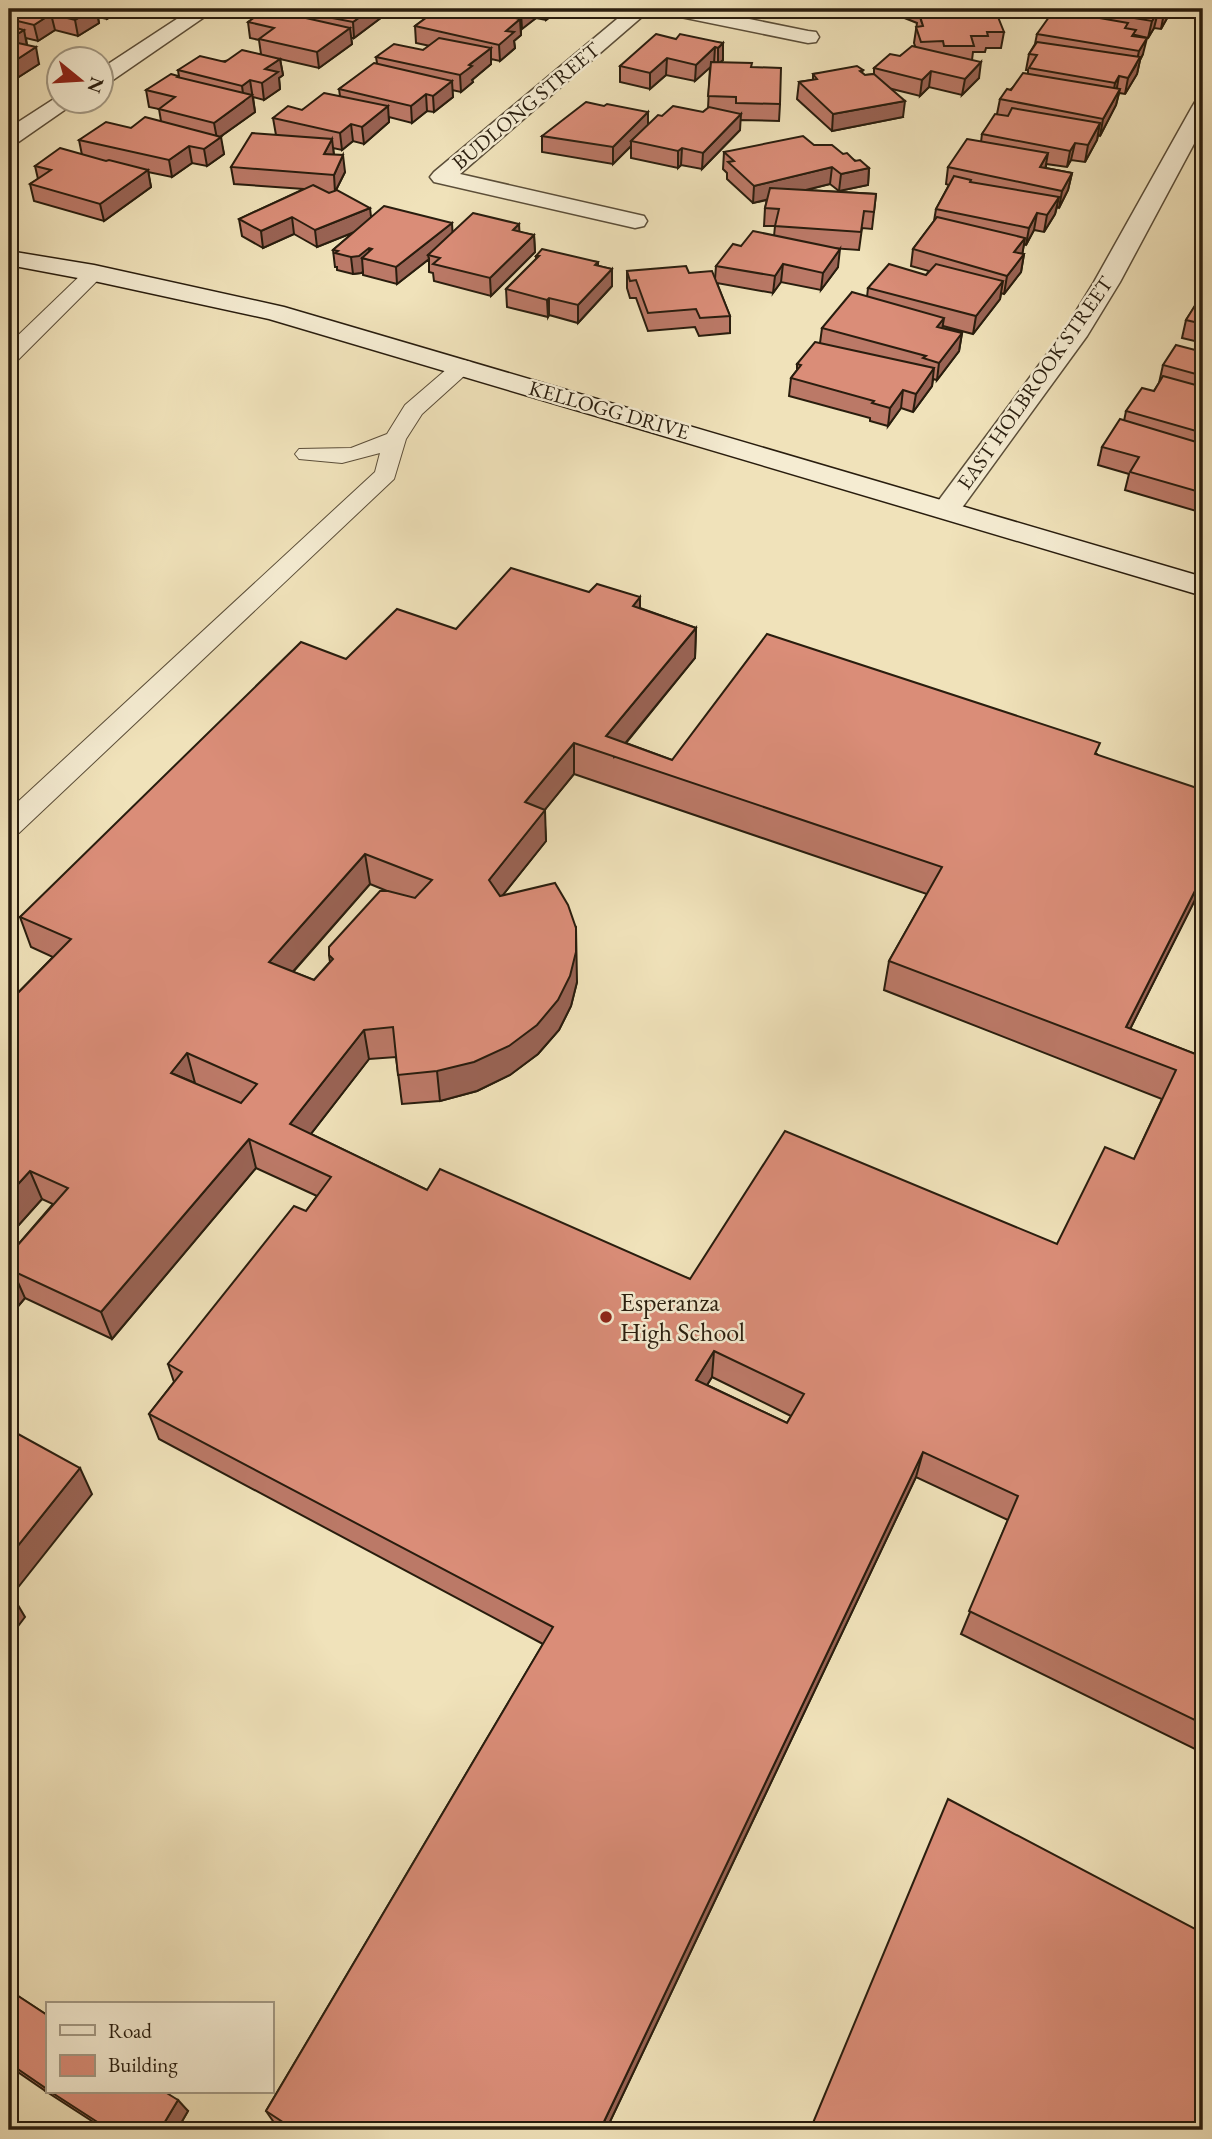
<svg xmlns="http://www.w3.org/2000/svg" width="1212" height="2139" font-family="'EB Garamond',serif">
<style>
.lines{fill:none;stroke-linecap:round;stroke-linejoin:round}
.service-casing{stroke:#5b4e39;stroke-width:2}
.minor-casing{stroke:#5b4e39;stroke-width:3}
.secondary-casing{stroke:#291d0e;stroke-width:3}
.service{fill:#f5ecd2;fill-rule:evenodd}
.minor{fill:#f5ecd2;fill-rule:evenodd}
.secondary{fill:#f5ecd2;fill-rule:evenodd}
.wall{fill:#bb7967;stroke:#291d0e;stroke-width:2;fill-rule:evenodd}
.shaded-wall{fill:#996354;stroke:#291d0e;stroke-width:2}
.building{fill:#da8d78;stroke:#291d0e;stroke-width:2;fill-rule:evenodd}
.poi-dot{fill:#8f2418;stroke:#f5ecd2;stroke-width:2.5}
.labels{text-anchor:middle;stroke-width:5;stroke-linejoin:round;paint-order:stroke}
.far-street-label{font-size:21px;fill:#291d0e;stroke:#f5ecd2}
.poi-label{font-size:26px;fill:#291d0e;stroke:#f5ecd2;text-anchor:start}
</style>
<rect width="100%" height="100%" fill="#f0e2ba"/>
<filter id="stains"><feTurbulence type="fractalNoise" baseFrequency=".00286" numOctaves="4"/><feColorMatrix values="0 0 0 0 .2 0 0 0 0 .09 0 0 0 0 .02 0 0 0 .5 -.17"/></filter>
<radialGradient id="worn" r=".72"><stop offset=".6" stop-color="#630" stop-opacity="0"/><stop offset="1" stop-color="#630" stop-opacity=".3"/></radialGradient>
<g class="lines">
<g class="service-casing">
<g id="service">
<polygon points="94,267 101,269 104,273 101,277 17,361 9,362 9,344 87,269"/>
<polygon points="463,360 471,362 474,367 422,414 406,439 394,479 19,833 9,836 9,810 375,472 380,453 342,463 299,459 295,454 299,449 351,448 387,434 405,405 455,362"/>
</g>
</g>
<g class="minor-casing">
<g id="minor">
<polygon points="192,9 216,9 110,82 102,83 102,68"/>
<polygon points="629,9 651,9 460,174 644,216 647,221 644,226 635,228 434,182 430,177 434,172"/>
<polygon points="661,9 700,9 808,31 816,32 819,37 816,42 808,43 671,15 664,13"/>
<polygon points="57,97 60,97 60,102 76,102 17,143 9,145 9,128"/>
<polygon points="1203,100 1203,127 1120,282 1087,336 956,516 946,519 936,516 931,510 936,504 1062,334 1094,282 1192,107 1195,102"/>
</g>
</g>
<g class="secondary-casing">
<polygon id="secondary" points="9,251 94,265 284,307 1203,577 1203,596 269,319 94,281 9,265"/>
</g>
<use href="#service" class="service"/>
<use href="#minor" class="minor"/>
<use href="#secondary" class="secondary"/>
</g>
<g class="wall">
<polygon points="9,9 123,9 107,19 98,17 99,23 78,36 55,30 38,41 26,38 27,45 39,64 14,80 9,79"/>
<polygon points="269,9 386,9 386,14 354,38 351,38 352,44 319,68 280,59 283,75 279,78 280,89 264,100 253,97 255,112 220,137 224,154 207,166 192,163 172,177 148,172 151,187 104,221 34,201 30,184 38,179 35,166 82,155 79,140 161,121 159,109 149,107 146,90 179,77 178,70 261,54 259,40 250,38 248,22 269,10"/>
<polygon points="438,9 560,9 546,20 536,18 521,29 521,35 514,41 515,48 500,61 491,59 491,64 472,80 473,82 461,92 452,90 453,97 434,112 427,111 412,123 389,117 389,122 364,144 353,141 342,150 333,148 334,155 345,172 336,190 371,217 453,232 519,232 534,235 535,252 491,296 434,281 433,273 429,272 429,259 397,284 363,275 363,272 361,273 353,274 337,270 337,267 335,267 333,250 354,232 317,247 294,234 263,248 242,236 239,219 304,189 234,184 231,167 276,135 273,118 302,110 340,96 339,89 377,63 376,57 423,50 430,46 416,43 415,26"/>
<polygon points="882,9 959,9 949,13 1004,32 1001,48 986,48 985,52 973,52 972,60 979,78 962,95 929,87 920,96 892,89 903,117 832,131 797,99 799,82 813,80 813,74 863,70 862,73 865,75 874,74 874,68 900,56 915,46 914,43 917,23"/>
<polygon points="1068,9 1171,9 1170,13 1161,29 1154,28 1148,38 1135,35 1143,54 1140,60 1137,74 1125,94 1119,93 1116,105 1100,136 1098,135 1097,140 1085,162 1071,160 1067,167 1046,164 1046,168 1072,173 1068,190 1059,208 1057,207 1055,214 1044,232 1034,230 1026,245 1024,244 1022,254 1024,254 1021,272 1004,294 1001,293 1000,299 973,334 943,326 942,328 962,333 959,351 937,380 933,379 932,386 913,412 901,408 888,426 870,421 870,418 789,396 791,378 797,370 797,364 820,343 822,328 867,297 868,288 926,275 929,271 911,266 913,249 934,221 936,209 949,185 946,184 948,167 981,142 982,134 997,114 1000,99 1028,74 1028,70 1026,70 1029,54 1035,44 1037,34 1067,12"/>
<polygon points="676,39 723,43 723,60 720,63 751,67 780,104 779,121 740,120 740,130 702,169 681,165 678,168 631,158 631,146 613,164 542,152 542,136 648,125 662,116 703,112 708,108 710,67 695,81 666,75 650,89 620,82 620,66"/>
<polygon points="814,145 843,154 869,168 868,185 839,191 830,184 806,190 876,194 872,229 862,228 859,250 831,248 838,267 821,290 781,282 773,293 717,283 730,316 730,333 699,336 695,327 648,331 636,298 630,298 627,288 627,271 689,273 715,279 716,266 741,246 774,236 775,226 764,226 765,208 767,200 753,203 727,179 727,173 723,169 724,152"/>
<polygon points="536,256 598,262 598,266 612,269 612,286 578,323 549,315 548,317 507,307 506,289 536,259"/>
<polygon points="1203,294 1203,343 1182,338 1186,320"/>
<polygon points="1203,352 1203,442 1202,443 1203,444 1203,513 1125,490 1129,474 1098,465 1102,447 1124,421 1126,411 1154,391 1159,383 1163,365"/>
<path d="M 640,608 L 696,628 L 695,658 L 626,743 L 672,760 L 1097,754 L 1203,884 L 1130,1029 L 1203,1057 L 1203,1056 L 1203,1753 L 961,1634 L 1008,1520 L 916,1477 L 606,2130 L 285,2130 L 275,2124 L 266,2111 L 543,1644 L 159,1439 L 149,1414 L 174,1382 L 168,1364 L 306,1211 L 317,1196 L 256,1168 L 112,1339 L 25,1298 L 9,1317 L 9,1255 L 53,1204 L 42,1199 L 9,1236 L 9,1002 L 53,957 L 31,947 L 20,917 L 346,659 L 456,629 ZM 574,774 L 927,894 L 889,961 L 884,990 L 1162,1099 L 1134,1159 L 1057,1244 L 690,1279 L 427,1190 L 311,1134 L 369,1059 L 396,1057 L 402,1104 L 440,1101 L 477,1091 L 510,1075 L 538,1054 L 559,1030 L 571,1006 L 577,982 L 502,896 L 546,841 L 544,810 ZM 370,884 L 387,891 L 329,955 L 330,962 L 314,980 L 293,972 ZM 712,1377 L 791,1416 L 787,1423 L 707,1385 Z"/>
<polygon points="9,1990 47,2015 47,2092 9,2066"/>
<polygon points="47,2092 165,2092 188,2111 177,2130 99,2130 101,2127"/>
</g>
<g class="shaded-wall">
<polygon points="93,9 96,9 99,23 78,36 75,20"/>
<polygon points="105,9 123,9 107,19"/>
<polygon points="371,9 386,9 386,14 354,38 353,22"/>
<polygon points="527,9 535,9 536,18 522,29 521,13"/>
<polygon points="545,9 560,9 546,20"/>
<polygon points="921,9 959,9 922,23 920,17"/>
<polygon points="1167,9 1171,9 1170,13 1161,29 1164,13"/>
<polygon points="1158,12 1154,28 1148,38 1152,21"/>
<polygon points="51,14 55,30 38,41 34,25"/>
<polygon points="520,19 521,35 514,41 515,48 500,61 499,45 506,31"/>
<polygon points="350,28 352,44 319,68 317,52"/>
<polygon points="24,30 27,46 9,49 9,39"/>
<polygon points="1147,38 1143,54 1140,60 1137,74 1125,94 1128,78 1136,65 1139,51"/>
<polygon points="723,43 723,60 718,64 718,48"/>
<polygon points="36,47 39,64 14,80 10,64"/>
<polygon points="715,47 714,64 695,81 696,65"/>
<polygon points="491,48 491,64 472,80 473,82 461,92 460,75 469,65"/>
<polygon points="667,58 666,75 650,89 650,73"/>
<polygon points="280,59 283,75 279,78 280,89 264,100 262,83 265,69"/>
<polygon points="981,62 979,78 962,95 965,79"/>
<polygon points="931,71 929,87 920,96 922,80"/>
<polygon points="1119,76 1116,93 1112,100 1115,83"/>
<polygon points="250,80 255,112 217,139 214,123 244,101 242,86"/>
<polygon points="452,81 453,97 434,112 433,96"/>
<polygon points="1120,89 1116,105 1100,136 1103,119"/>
<polygon points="426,94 427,111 412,123 411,106"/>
<polygon points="905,101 903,117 832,131 833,114"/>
<polygon points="388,106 389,122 364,144 362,127"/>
<polygon points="648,112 648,129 631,141 631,146 613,164 613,147"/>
<polygon points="741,114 740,130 702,169 703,153"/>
<polygon points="1100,123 1097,140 1085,162 1088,145"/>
<polygon points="351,124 353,141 342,150 340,133"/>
<polygon points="221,137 224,154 207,166 204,149"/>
<polygon points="332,139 334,156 324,154"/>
<polygon points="1075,143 1071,160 1067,167 1070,151"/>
<polygon points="189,146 192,163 172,177 169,160"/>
<polygon points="682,148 681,165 678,168 678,151"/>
<polygon points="1048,153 1045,170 1040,167"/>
<polygon points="343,155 345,172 335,192 334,175"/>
<polygon points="832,167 830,184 753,203 754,186"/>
<polygon points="869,168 868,185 839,191 841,174"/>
<polygon points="148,170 151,187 104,221 100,204"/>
<polygon points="1072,173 1068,190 1059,208 1062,191"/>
<polygon points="1059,197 1055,214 1044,232 1047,215"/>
<polygon points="370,208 372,225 317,247 315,230"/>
<polygon points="1037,213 1034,230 1026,245 1029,228"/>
<polygon points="292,217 294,234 263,248 261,231"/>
<polygon points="452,223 453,240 428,255 429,259 397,284 396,267"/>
<polygon points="519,224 520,241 513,230"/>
<polygon points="534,235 535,252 491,296 490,278"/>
<polygon points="1025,238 1022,256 1014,252"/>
<polygon points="369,248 370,260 362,258 363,272 361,273 353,274 351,257"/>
<polygon points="840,249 838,267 821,290 823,273"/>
<polygon points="1024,254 1021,272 1004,294 1007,276"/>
<polygon points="783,264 781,282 773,293 775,276"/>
<polygon points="612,269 612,286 578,323 578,305"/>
<polygon points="1003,281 1000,299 973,334 976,316"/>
<polygon points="549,298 549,315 548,317 547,300"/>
<polygon points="944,318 941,336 937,327"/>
<polygon points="962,333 959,351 937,380 939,363"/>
<polygon points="934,368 932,386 913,412 916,394"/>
<polygon points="903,390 901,408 888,426 890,408"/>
<polygon points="1203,432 1203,442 1198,451"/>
<polygon points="640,597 640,628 633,606"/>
<polygon points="696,628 695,658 614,757 606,736"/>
<polygon points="574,743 574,774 527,832 525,802"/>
<polygon points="545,810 546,841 491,910 489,880"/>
<polygon points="365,854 370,884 275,992 269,962"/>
<polygon points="1203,875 1203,884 1120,1049 1126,1027"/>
<polygon points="576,928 577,982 571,1006 559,1030 538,1054 510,1075 477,1091 440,1101 437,1071"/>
<polygon points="364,1030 369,1059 296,1153 290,1124"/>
<polygon points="187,1053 195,1083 171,1073"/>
<polygon points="249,1139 256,1168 112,1339 101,1312"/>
<polygon points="30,1171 42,1199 9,1236 9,1194"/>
<polygon points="13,1271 25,1298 9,1317 9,1275"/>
<polygon points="714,1351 712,1377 694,1406 696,1380"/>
<polygon points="923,1452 916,1477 606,2130 600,2130"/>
<polygon points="80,1468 92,1494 12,1595 25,1617 9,1638 9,1557"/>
<polygon points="178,2100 188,2111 177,2130 160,2130"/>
</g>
<g class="building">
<polygon points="9,9 93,9 75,20 51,14 34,25 9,19"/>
<polygon points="266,9 350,28 317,52 259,39 274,28 248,22"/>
<polygon points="285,9 371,9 353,22"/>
<polygon points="438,9 473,9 520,19 506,31 514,32 499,45 415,26"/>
<polygon points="497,9 527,9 521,13"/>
<polygon points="1079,9 1167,9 1164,13 1158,12 1152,21"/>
<polygon points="1054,10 1128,23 1125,28 1136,30 1132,36 1147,38 1139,51 1037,34"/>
<polygon points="996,12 1004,32 987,32 988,36 971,36 974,46 944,46 943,41 921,42 916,27 923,26 919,13"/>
<polygon points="9,26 24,30 9,39"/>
<polygon points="656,34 676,39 680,34 723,43 718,48 715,47 696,65 667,58 650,73 620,66"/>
<polygon points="439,38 491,48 469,65 472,66 460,75 376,57 394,44 423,50"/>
<polygon points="9,41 36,47 10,64 9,63"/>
<polygon points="1037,42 1140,57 1128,78 1119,76 1115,83 1029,68 1037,55 1029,54"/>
<polygon points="912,46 981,62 965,79 931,71 922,80 874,68 890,54 900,56"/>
<polygon points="242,50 280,59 265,69 278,72 262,83 250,80 242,86 178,70 200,56 225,62"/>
<polygon points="711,62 752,63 751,67 781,68 780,104 736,103 736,97 708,96"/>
<polygon points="374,63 452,81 433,96 426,94 411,106 339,89"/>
<polygon points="857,66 863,70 860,71 865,75 874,74 905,101 833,114 799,82 817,79 813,74"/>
<polygon points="1023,73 1120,89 1103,119 1000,99 1007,89 1011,90"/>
<polygon points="171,74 178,76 177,77 252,95 214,123 159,109 175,97 146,90"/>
<polygon points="324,93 388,106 362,127 351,124 340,133 273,118 288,106 302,110"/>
<polygon points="586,102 604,106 607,104 648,112 613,147 542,136"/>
<polygon points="673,106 703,112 709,107 741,114 703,153 682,148 678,151 631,141 658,115 662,116"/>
<polygon points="1012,108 1100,123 1088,145 1075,143 1070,151 982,134 995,114 1008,116"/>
<polygon points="145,117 221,137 204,149 189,146 169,160 79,140 106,122 131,128"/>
<polygon points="252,133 332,139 324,154 343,155 334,175 231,167"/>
<polygon points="803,136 814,145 832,145 843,154 847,153 855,161 860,160 869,168 841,174 832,167 754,186 728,162 734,161 724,152"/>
<polygon points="967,139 1048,153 1040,167 1072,173 1062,191 948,167"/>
<polygon points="60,148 106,161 109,160 148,170 100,204 30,184 51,170 35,166"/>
<polygon points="954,176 971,180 970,182 1059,197 1047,215 1037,213 1029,228 936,209"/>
<polygon points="313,185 329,193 337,190 370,208 315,230 292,217 261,231 239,219"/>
<polygon points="770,188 876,194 874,212 864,211 861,232 775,226 779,209 765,208"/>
<polygon points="384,206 452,223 396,267 362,258 372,249 369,248 359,256 351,257 335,253 338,251 333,250"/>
<polygon points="473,213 519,224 513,230 534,235 490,278 433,264 440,258 428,255"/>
<polygon points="937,217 1025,238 1014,252 1024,254 1007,276 913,249"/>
<polygon points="753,231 840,249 823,273 783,264 775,276 716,266 733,244 741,246"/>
<polygon points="542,249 598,262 595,265 612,269 578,305 549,298 547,300 506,289 539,256 536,256"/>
<polygon points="889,264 926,275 936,264 1003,281 976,316 868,288"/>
<polygon points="686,266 689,273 712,271 730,316 700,318 696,309 648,313 636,280 630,281 627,271"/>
<polygon points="852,292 944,318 937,327 962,333 939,363 923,358 926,356 822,328"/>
<polygon points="1202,294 1203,324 1186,320"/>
<polygon points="815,342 934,368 916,394 903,390 890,408 872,403 874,401 791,378 801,365 797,364"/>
<polygon points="1176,345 1203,352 1203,376 1163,365"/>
<polygon points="1163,376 1203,387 1203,433 1126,411 1142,388 1154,391"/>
<polygon points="1120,419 1203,444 1203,493 1130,472 1139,457 1102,447"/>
<path d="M 511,568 L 589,592 L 597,584 L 640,597 L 633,606 L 696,628 L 606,736 L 672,760 L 767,634 L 1100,743 L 1095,754 L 1203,790 L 1203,818 L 1199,825 L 1203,827 L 1203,875 L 1126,1027 L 1203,1057 L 1203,1056 L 1203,1724 L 969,1611 L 1018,1496 L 923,1452 L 600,2130 L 295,2130 L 266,2111 L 553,1627 L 149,1414 L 182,1372 L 168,1364 L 294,1206 L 306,1211 L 331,1177 L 249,1139 L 101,1312 L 13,1271 L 9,1275 L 9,1255 L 68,1188 L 30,1171 L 9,1194 L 9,1002 L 71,939 L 20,917 L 301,642 L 346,659 L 397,609 L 456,629 ZM 574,743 L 942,867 L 889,961 L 1176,1070 L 1134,1159 L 1105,1147 L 1057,1244 L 785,1131 L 690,1279 L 440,1169 L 427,1190 L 290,1124 L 364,1030 L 393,1027 L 398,1075 L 437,1071 L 474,1062 L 509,1046 L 537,1025 L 558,1000 L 570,976 L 576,952 L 576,928 L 568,905 L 555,883 L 500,896 L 489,880 L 545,810 L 525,802 ZM 365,854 L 432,880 L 415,898 L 388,891 L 380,891 L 329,947 L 329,955 L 333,959 L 314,980 L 269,962 ZM 187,1053 L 257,1084 L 241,1103 L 171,1073 ZM 714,1351 L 804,1394 L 787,1423 L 696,1380 Z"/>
<polygon points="9,1429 80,1468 9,1557"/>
<polygon points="948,1799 1203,1933 1203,2130 810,2130"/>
<polygon points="9,1990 47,2015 47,2089 9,2063"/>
<polygon points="51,2092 165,2092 178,2100 160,2130 99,2130 102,2125"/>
</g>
<circle class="poi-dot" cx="606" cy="1317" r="7"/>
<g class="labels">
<g class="far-street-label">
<text transform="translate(526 106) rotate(-40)" y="7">BUDLONG STREET</text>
<text transform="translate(1035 383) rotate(-55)" y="7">EAST HOLBROOK STREET</text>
<text transform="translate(609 410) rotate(16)" y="7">KELLOGG DRIVE</text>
</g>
<g class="poi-label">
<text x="620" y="1311">Esperanza<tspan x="620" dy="30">High School</tspan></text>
</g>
</g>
<rect width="1212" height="2139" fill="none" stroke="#f0e2ba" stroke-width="35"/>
<rect x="10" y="10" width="1191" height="2118" fill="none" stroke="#291d0e" stroke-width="3.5"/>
<rect x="18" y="18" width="1177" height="2104" fill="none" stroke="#291d0e" stroke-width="2"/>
<rect x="46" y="2002" width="228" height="91" fill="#f5ecd2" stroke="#a39984" stroke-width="2"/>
<rect x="60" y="2025" width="35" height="10" fill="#f5ecd2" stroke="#a39984" stroke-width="2"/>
<text x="108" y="2038" font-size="21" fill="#291d0e">Road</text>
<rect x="60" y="2055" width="35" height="21" fill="#da8d78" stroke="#a39984" stroke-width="2"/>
<text x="108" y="2072" font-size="21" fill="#291d0e">Building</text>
<g transform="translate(80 80) rotate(108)"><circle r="33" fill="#f5ecd2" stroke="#a39984" stroke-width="2"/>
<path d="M0-5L12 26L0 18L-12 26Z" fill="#8f2418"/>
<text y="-10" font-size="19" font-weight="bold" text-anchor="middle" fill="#291d0e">N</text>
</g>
<rect width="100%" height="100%" filter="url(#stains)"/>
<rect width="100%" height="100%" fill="url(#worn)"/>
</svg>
